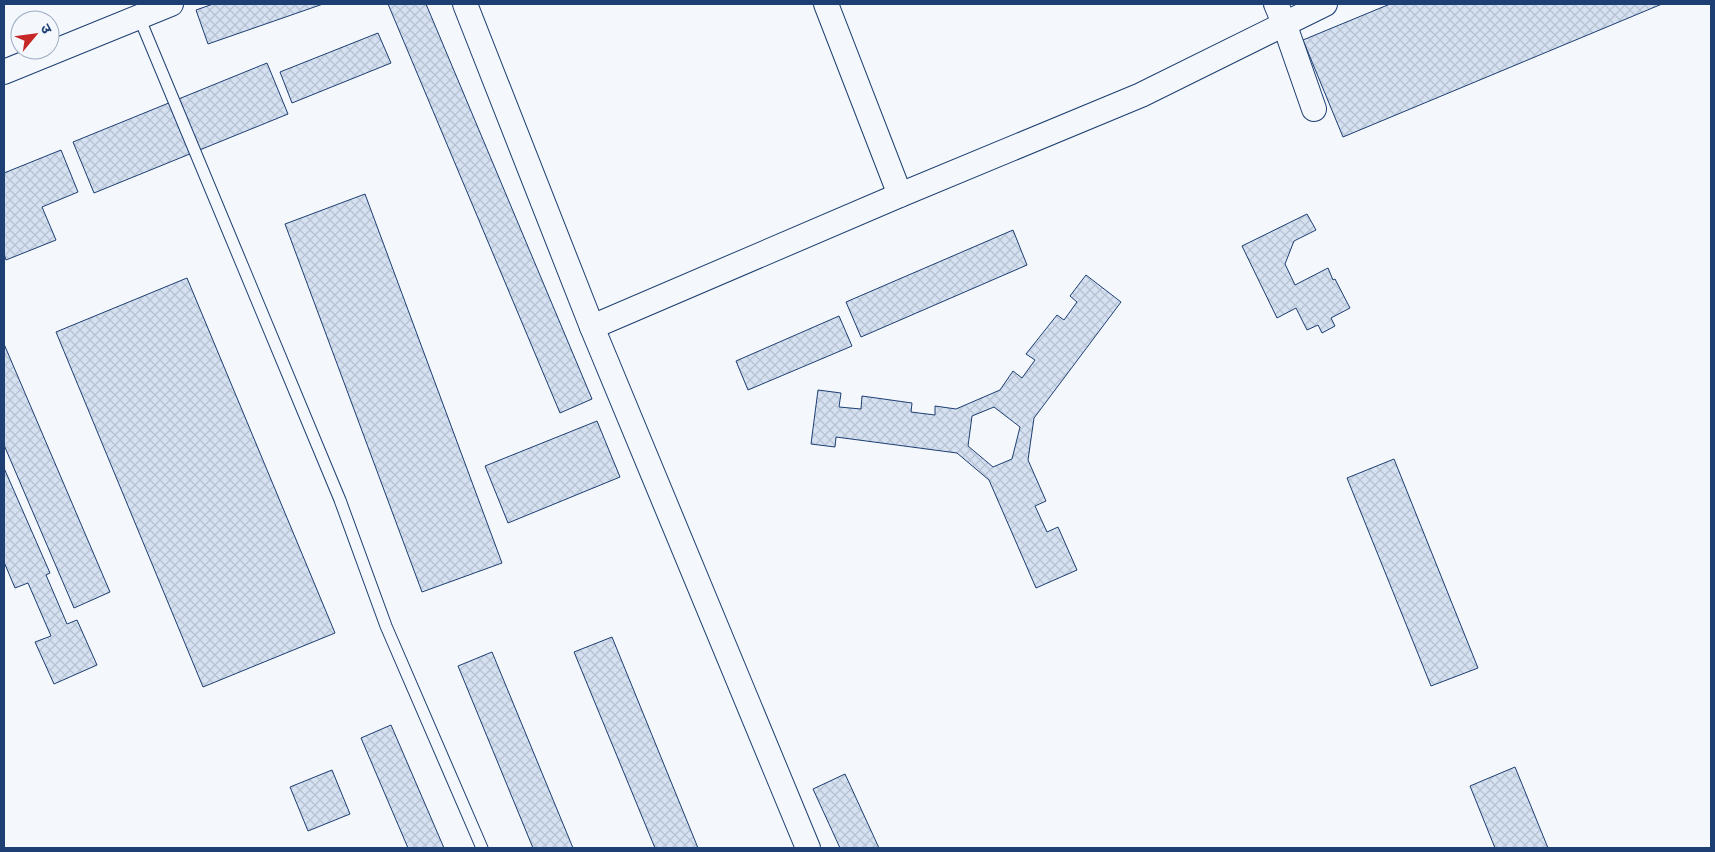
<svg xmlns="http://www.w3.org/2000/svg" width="1715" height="852" font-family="Jost,'Noto Sans Devanagari',sans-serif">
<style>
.building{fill:url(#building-cross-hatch);stroke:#1d3f73;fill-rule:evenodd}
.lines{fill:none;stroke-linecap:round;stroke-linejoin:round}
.service-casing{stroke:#1d3f73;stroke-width:13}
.minor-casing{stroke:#1d3f73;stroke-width:26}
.service{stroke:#f4f7fb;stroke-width:11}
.minor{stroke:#f4f7fb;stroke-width:24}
</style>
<defs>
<pattern id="building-cross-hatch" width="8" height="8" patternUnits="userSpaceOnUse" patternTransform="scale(1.25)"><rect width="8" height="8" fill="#d5e0f0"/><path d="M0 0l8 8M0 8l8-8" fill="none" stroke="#b6c1d1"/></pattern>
</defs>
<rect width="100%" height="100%" fill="#f4f7fb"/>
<g class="building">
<polygon points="213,4 323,4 208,44 196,10"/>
<polygon points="388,4 426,4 592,399 560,413"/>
<polygon points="1390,4 1662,4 1343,137 1303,40"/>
<polygon points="378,33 391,63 292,103 280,72"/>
<polygon points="267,63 288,114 94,193 73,142"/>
<polygon points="61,150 78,192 42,207 56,240 6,260 4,254 4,173"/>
<polygon points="365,194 502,563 422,592 285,224"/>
<polygon points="1307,214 1316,230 1294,241 1285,264 1295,285 1328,268 1333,280 1335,279 1350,308 1331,318 1335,326 1322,333 1318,325 1307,330 1296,308 1277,318 1242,246"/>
<polygon points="1013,230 1027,265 861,337 846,302"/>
<path d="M 1086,275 L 1121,302 L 1034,418 L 1028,460 L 1046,501 L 1035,506 L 1047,532 L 1058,527 L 1077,570 L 1036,588 L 989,480 L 957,453 L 836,437 L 835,447 L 811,444 L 818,390 L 841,393 L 839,407 L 861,409 L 862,396 L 912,403 L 911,412 L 935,415 L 935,406 L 956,409 L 1000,390 L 1013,371 L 1022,378 L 1035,360 L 1026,354 L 1057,315 L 1064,320 L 1077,302 L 1070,296 ZM 994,407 L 1020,427 L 1012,459 L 993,467 L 968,446 L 972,416 Z"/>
<polygon points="187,278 335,633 203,687 56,332"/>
<polygon points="839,316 852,346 748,390 736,361"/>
<polygon points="4,344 110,592 74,608 4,445"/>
<polygon points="597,421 620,477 508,523 485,466"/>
<polygon points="1394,459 1478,668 1431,686 1347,478"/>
<polygon points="4,468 50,573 46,575 67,624 77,620 97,665 54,684 35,642 51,636 28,583 15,588 4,562"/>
<polygon points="612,637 698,848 655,848 574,652"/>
<polygon points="492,652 573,848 533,848 458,666"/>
<polygon points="391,725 444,848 408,848 361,738"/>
<polygon points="1515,767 1548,848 1495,848 1470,786"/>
<polygon points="332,770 350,814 308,831 290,787"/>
<polygon points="845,774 879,848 840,848 813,789"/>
</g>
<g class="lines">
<g class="service-casing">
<polyline id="service" points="139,17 340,500 386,626 482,848"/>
</g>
<g class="minor-casing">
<g id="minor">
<polyline points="465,4 592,327 808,848"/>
<polyline points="826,4 900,195"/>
<polyline points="1276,4 1284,23 1314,109"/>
<polyline points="4,72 171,4"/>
<polyline points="592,327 900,195 1141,95 1325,4"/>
</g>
</g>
<use href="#service" class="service"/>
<use href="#minor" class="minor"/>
</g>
<rect width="1715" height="852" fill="none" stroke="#1d3f73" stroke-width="10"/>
<g transform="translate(35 35) rotate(61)"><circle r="24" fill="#f4f7fb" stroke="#9eadc5"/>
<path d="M0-4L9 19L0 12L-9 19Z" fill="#c62828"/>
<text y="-8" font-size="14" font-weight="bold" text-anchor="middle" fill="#1d3f73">उ</text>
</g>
</svg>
